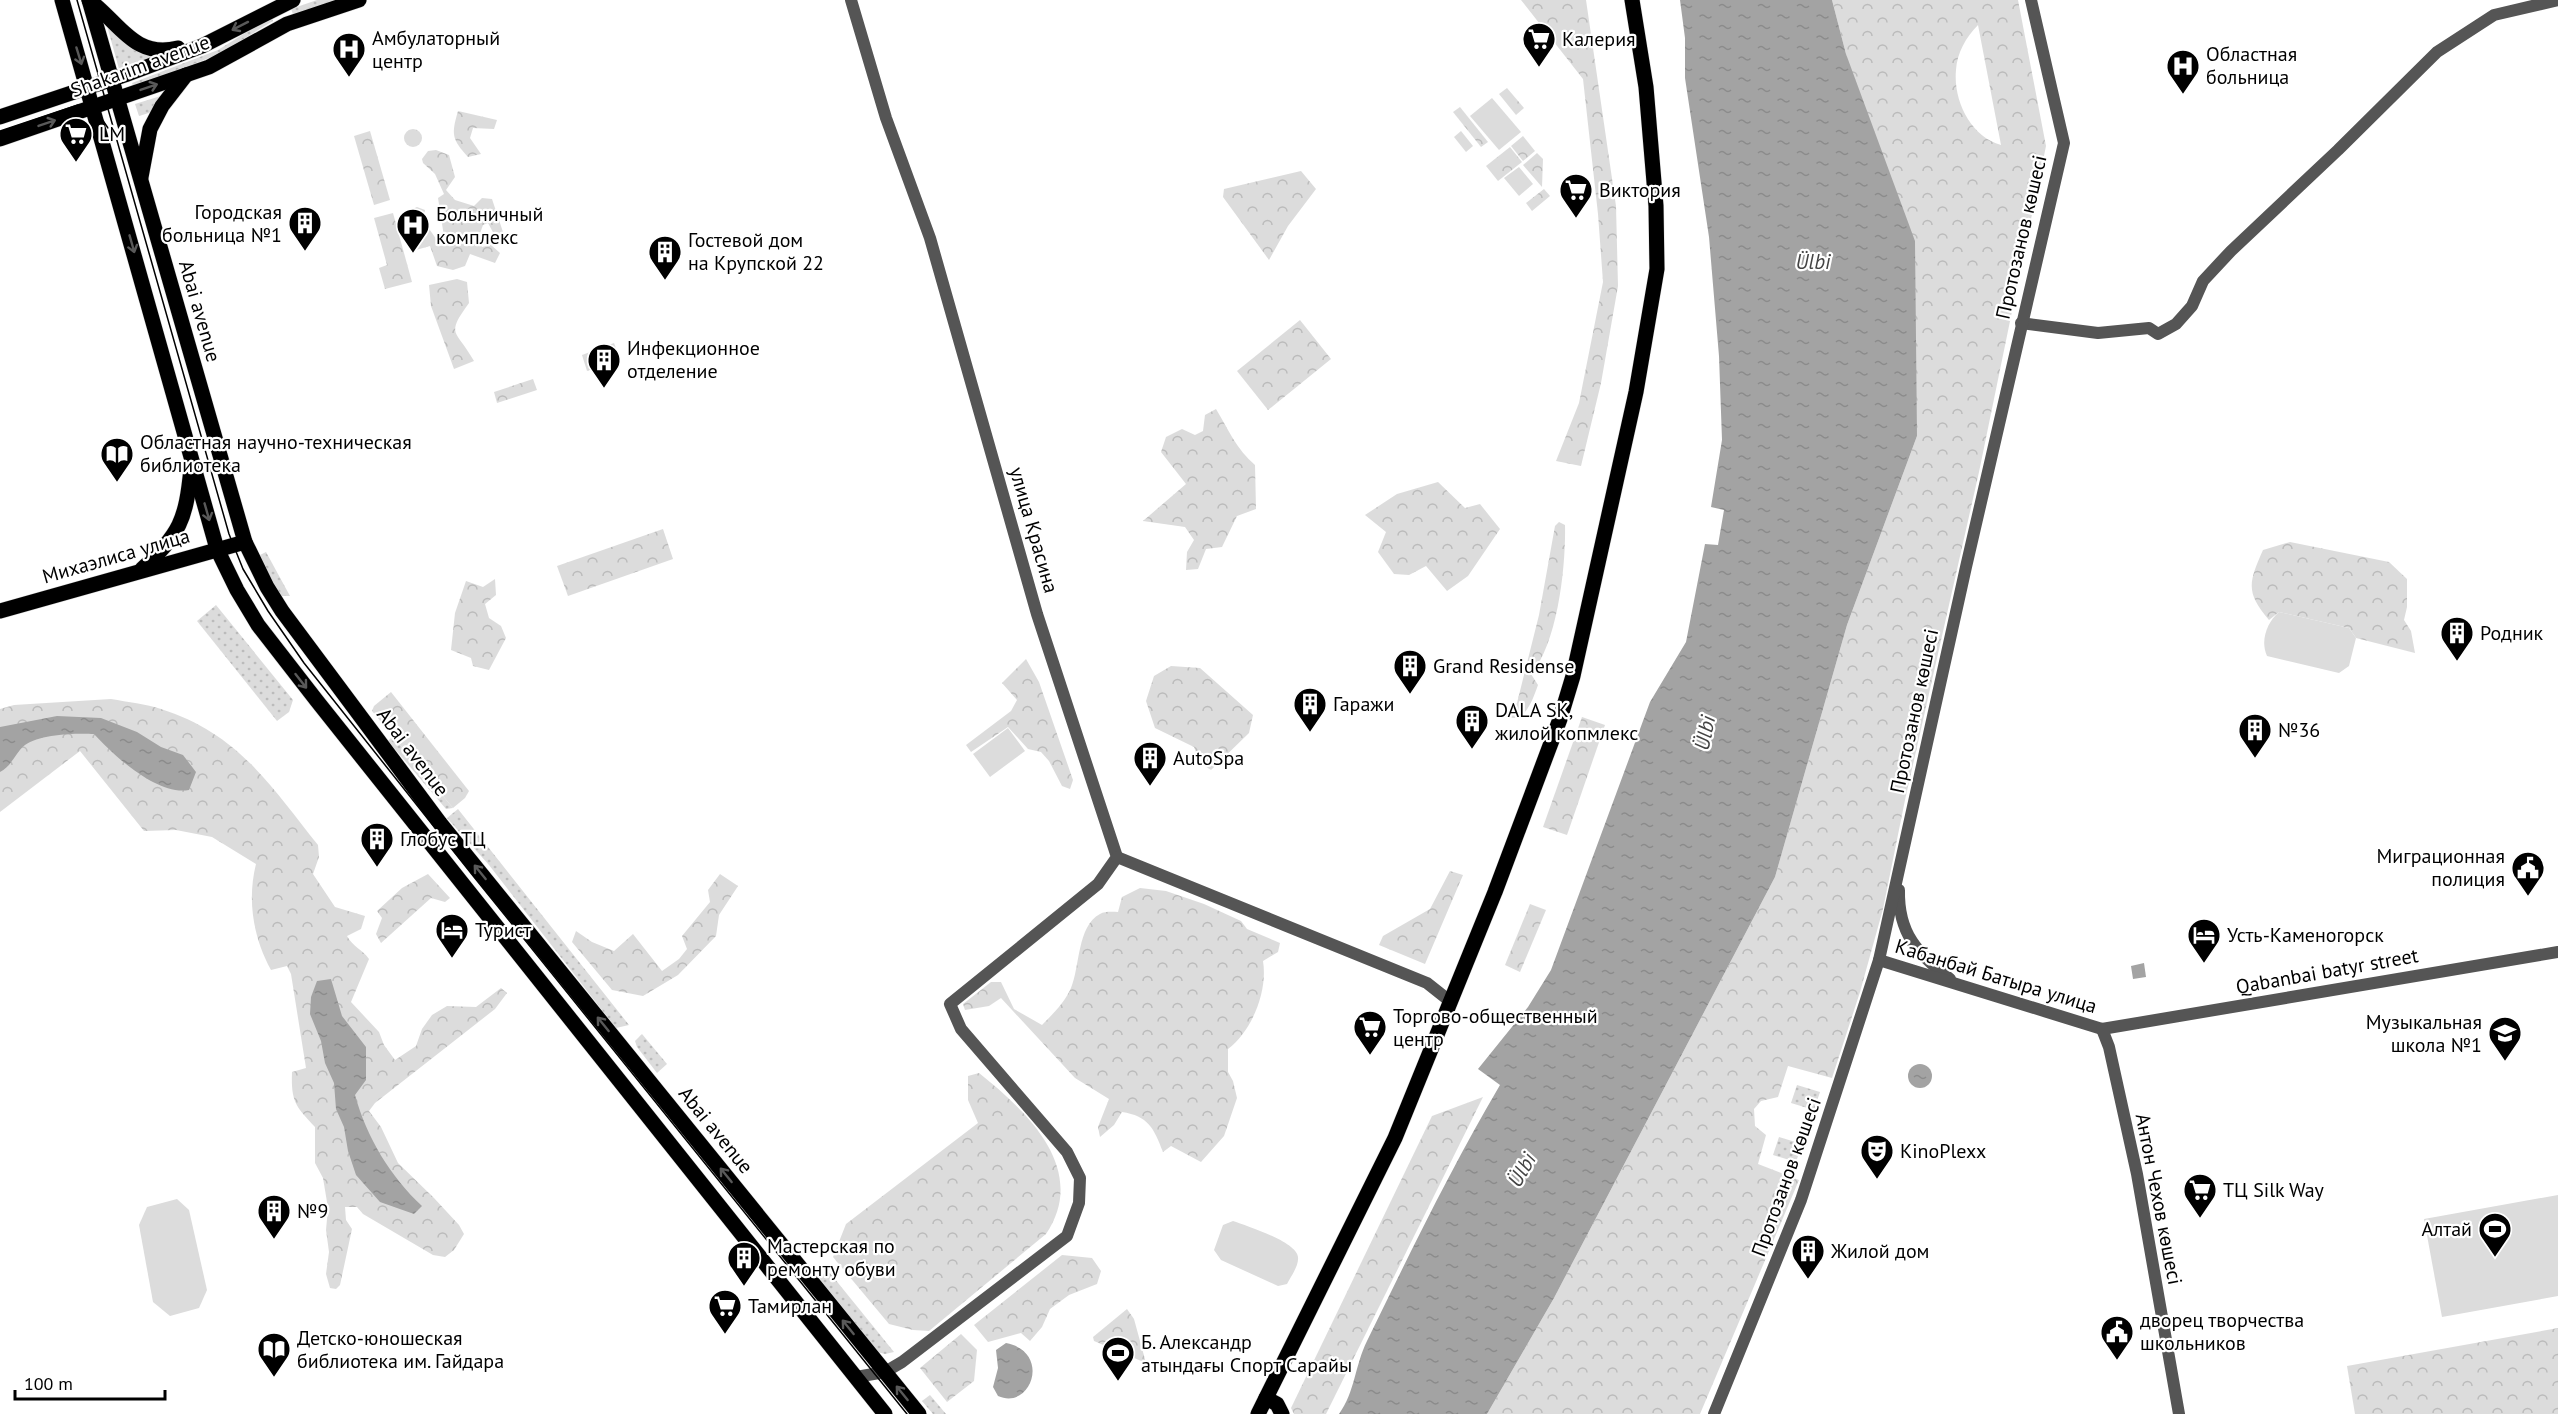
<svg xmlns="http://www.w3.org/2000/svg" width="2558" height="1414" font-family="'PT Sans',sans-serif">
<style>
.grass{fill:url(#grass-dots)}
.forest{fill:url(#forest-crowns);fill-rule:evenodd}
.pitch{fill:#dcdcdc}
.water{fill:url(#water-ripples)}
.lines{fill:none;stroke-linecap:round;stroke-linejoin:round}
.major-casing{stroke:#dbdbdb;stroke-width:16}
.minor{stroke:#555;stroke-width:12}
.major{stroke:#000;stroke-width:15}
.tram{stroke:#000;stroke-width:1.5}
.oneway{stroke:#595959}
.labels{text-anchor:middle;stroke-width:4.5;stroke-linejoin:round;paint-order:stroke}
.poi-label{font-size:20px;fill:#000;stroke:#fff;text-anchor:start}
.street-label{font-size:20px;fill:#000;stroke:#fff}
.water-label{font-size:21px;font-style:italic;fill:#444;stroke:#fff}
</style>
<defs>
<pattern id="grass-dots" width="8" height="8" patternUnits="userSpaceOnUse" patternTransform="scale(1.5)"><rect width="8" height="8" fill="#dcdcdc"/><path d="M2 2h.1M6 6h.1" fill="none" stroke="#bbb" stroke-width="1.8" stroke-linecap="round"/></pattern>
<pattern id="forest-crowns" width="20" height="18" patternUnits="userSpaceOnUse" patternTransform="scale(1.5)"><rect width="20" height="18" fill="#dcdcdc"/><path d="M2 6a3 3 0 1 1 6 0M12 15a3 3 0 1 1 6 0" fill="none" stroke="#bbb"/></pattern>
<pattern id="water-ripples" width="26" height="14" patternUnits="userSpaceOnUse" patternTransform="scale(1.5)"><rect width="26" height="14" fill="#a3a3a3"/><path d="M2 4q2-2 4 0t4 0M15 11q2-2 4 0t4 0" fill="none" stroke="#8b8b8b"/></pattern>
</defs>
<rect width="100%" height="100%" fill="#fff"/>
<g class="grass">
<polygon points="317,0 335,0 293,14 291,9"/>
<polygon points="271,17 273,21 219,54 134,88 132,83 218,50"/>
<polygon points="106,22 161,56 119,69"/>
<polygon points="164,95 152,112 139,116 135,104"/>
<polygon points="266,552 290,596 277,596 256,557"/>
<polygon points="216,605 293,700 289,712 277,721 197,621"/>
<polygon points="393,736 453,808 446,809 388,741"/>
<polygon points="458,809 629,1025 616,1028 489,865 447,818"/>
<polygon points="642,1034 667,1064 657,1073 637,1047 635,1041"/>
<polygon points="1797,1085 1820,1092 1814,1110 1791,1103"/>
<polygon points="1779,1137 1802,1144 1796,1162 1773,1155"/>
<polygon points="825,1273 830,1273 894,1352 885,1354 877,1352 819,1278"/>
<polygon points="930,1395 946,1414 933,1414 922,1401"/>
</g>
<g class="forest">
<polygon points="1521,0 1586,0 1616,206 1618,286 1601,383 1581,466 1556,461 1579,403 1603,282 1598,214 1583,79"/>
<path d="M 1832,0 L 2018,0 L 2046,146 L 1979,472 L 1905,800 L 1883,909 L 1860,992 L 1832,1078 L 1788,1066 L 1778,1097 L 1761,1101 L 1754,1109 L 1755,1126 L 1766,1135 L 1758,1164 L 1799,1180 L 1700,1414 L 1487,1414 L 1554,1298 L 1775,877 L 1847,625 L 1917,436 L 1846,54 ZM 1978,25 L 2001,145 C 1971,137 1953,101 1956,70 C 1957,53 1966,37 1978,25 Z"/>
<polygon points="1507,88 1524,108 1516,115 1499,94"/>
<polygon points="1460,107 1488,142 1481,147 1453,112"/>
<path d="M 458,111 L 497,120 L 494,129 L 473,128 L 470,138 L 481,154 L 468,157 C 452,139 451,135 458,111 Z"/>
<circle cx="413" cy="138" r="9"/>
<polygon points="370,131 390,200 374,205 354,136"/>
<polygon points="1461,131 1473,146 1466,152 1454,137"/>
<polygon points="1523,136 1535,151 1523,161 1511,146"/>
<polygon points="1510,147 1522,162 1498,181 1486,166"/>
<polygon points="436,150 449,155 455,177 446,190 455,200 474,206 482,198 492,199 505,238 502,240 495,236 488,223 483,225 478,239 482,247 491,245 500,253 495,263 470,254 465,266 453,270 437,266 430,246 416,250 404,214 417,207 425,210 423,220 441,246 445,243 438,198 444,194 435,174 423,163 422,159 428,151"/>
<polygon points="1537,153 1543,159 1542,187 1523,165"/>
<polygon points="1301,171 1316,189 1288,226 1269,260 1223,197 1224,189"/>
<polygon points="1544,189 1550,196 1532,211 1526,203"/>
<polygon points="393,213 412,282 385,289 379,268 387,265 374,218"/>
<path d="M 457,279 L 467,282 L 469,303 C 445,336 456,329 474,361 L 454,369 L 431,306 L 429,285 Z"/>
<polygon points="1300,320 1331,359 1268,410 1237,371"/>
<polygon points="614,343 620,359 587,371 582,355"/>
<polygon points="533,379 537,390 497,403 494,392"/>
<path d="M 1216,409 C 1228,429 1237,450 1255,465 L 1256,509 L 1237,516 L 1222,547 L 1206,549 L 1198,569 L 1186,570 L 1187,552 L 1194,540 L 1185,527 L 1143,521 L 1186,484 L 1161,452 L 1166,437 L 1182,429 L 1195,435 L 1203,431 L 1205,415 Z"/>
<polygon points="1438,482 1465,508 1480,504 1500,529 1468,576 1447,591 1426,566 1409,575 1394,574 1378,552 1386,532 1365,515 1397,494"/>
<path d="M 1559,522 L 1565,525 C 1566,565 1558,643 1531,674 L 1538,685 C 1533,699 1524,727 1505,715 L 1517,703 L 1539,615 L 1555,526 Z"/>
<polygon points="663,529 673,559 568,596 557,566"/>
<path d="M 2290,542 L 2389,562 L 2407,579 L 2407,607 L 2404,620 L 2411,631 L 2415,653 L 2356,638 L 2349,628 L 2279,612 L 2269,620 C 2245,592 2249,582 2263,550 Z"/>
<polygon points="495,579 496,595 485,604 489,618 501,626 506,638 489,670 473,666 471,658 451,650 455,613 466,581 483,587"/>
<polygon points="1026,659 1039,682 1073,780 1070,789 1062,786 1049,761 1041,752 1028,749 1008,727 971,752 966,745 1011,711 1017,700 1002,683"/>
<polygon points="1171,666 1200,668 1253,715 1249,733 1211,770 1200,763 1194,747 1155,728 1146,701 1154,676"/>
<polygon points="391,692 469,791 465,798 453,808 372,711 374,706"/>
<path d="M 111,699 C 128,702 146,704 161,709 C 239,734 270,785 318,845 L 319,857 L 313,874 L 335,907 L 365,916 L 361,929 L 347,936 C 353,947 362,949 369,959 L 351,1002 L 379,1032 L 384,1045 L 395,1060 L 416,1046 L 422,1029 L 432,1015 L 447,1006 L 476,1007 L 501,988 L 507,993 L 495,1009 L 375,1103 L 369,1111 L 381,1127 L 398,1163 L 434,1198 L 459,1225 L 464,1234 L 454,1250 L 445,1257 L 433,1255 L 363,1214 L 357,1207 L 345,1207 L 346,1220 L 352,1229 L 340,1285 L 336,1289 L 330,1288 L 326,1274 L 329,1252 L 326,1230 L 328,1208 L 323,1178 L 315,1163 L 315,1127 C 295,1106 291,1101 292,1072 L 306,1068 L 291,974 L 287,966 L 271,970 C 253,937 247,900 256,864 L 212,837 L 176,830 L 144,831 L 80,751 L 0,812 L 0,709 L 14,705 Z"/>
<polygon points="1582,717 1605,725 1567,835 1543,827"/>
<polygon points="1450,871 1463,875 1425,964 1379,945 1383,936 1430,909"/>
<polygon points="428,874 450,898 445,902 431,898 381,943 376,934 382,918 377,911 402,888"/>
<polygon points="720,874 738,886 719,915 716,936 678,975 643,996 612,990 572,942 576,931 592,942 614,951 633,934 662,971 679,959 687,949 682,936 710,902 708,890"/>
<path d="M 1140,888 L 1166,891 L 1204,904 L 1241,921 L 1247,929 L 1280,943 L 1278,952 L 1263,961 C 1268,991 1252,1031 1228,1049 L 1228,1072 L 1233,1081 L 1237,1098 L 1224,1136 L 1201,1162 L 1171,1146 L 1163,1152 C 1154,1128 1148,1116 1122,1112 L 1114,1125 L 1100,1137 L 1098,1127 L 1109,1099 L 1075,1078 L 1001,998 L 989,1006 L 965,1010 L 963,1004 L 991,982 L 1001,982 L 1014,1009 L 1042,1025 C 1053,1014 1065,1002 1071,988 C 1080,967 1077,926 1100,914 C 1105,911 1113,912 1118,912 L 1122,897 Z"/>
<polygon points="1530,904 1546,910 1520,972 1505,965"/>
<path d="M 979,1073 C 1028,1112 1089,1170 1046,1234 L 929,1331 L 913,1330 L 889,1324 L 833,1257 L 846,1224 L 978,1123 L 968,1100 L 968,1076 Z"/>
<polygon points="1483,1097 1326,1414 1294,1414 1291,1408 1432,1116"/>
<polygon points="1062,1255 1092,1258 1101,1271 1097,1284 1069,1295 1050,1309 1042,1327 1030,1341 1021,1333 988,1342 974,1325"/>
<polygon points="1127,1309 1134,1319 1146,1363 1094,1341 1093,1337"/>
<polygon points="2558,1328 2558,1414 2355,1414 2347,1366"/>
<polygon points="961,1334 977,1350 974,1381 947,1402 920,1368"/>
</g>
<g class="pitch">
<polygon points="1492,98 1521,132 1499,150 1470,116"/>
<polygon points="1519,167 1533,184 1519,196 1504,178"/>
<path d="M 2279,612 L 2349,628 L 2356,638 L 2349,666 L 2339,673 L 2267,656 C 2260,641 2267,622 2279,612 Z"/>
<polygon points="1008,728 1025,751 990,777 973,754"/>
<polygon points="2558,1195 2558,1296 2442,1317 2424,1219"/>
<polygon points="177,1199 189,1210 207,1290 199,1308 170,1316 153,1302 139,1225 147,1207"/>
<path d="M 1233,1221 C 1247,1226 1297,1242 1298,1257 C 1299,1266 1291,1276 1287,1284 L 1278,1286 L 1221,1260 L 1214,1250 L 1223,1225 Z"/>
</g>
<g class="water">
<path d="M 1680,0 L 1832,0 L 1846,54 L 1915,241 L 1917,436 L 1847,625 L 1775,877 L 1554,1298 L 1487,1414 L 1339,1414 C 1355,1392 1355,1365 1367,1341 C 1409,1255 1451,1168 1500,1085 L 1478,1069 L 1528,1007 L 1551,970 L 1650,702 L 1686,642 L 1705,544 L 1718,545 L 1724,510 L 1711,507 L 1722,440 L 1719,356 L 1709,237 L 1685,78 L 1685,38 Z"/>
<path d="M 57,716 L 101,718 L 137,732 L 161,747 L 183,755 L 196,772 L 189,790 C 158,796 114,756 94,734 C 76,733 40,734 25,745 C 15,753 12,766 0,772 L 0,727 Z"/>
<polygon points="2144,963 2146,977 2133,979 2131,966"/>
<path d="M 331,979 L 342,1016 L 366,1047 L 366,1080 L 355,1095 C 367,1138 390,1176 422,1206 L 414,1214 L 380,1202 L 356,1175 L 348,1151 L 344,1127 L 336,1109 L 334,1083 L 325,1063 L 321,1041 L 310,1014 L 311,997 L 317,981 Z"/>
<circle cx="1920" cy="1076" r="12"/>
<path d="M 1006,1343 C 1052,1352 1031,1411 998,1396 L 993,1387 L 998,1368 L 996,1350 Z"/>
</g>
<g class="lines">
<g class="major-casing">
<g id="major">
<polyline points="62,0 217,549 237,590 258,625 317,701 885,1414"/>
<polyline points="89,0 245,542 267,587 282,611 440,823 919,1414"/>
<path d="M 89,0 C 120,23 134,59 178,48"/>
<polyline points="0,117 125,75 202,46 293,0"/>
<polyline points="0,139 209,67 287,24 359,0"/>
<polyline points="141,177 150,129 162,106 186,75"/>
<path d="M 142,569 C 180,534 186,520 191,468"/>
<polyline points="0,611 245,542"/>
<polyline points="1266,1398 1277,1404 1282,1414"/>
<polyline points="1258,1414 1395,1138 1495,892 1560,719 1573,676 1636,392 1657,269 1656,206 1646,87 1632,0"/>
</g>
</g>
<g class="minor">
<polyline points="851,0 886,118 930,238 1037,614 1117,857 1098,884 950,1004 961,1029 1067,1152 1080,1178 1079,1203 1067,1236 902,1362 885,1372 856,1377"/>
<polyline points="2021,323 2098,333 2149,328 2158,334 2176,324 2192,306 2203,281 2231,251 2338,150 2437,52 2494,15 2558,0"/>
<polyline points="1117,857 1427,983 1451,1002"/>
<path d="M 1899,890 C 1898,934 1918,954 1950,979"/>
<polyline points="1879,960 2102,1029 2558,952"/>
<polyline points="2102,1029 2109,1047 2137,1174 2179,1414"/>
<polyline points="1714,1414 1801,1200 1879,960 1966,567 2064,143 2031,0"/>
</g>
<use href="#major" class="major"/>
<g class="tram">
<polyline points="77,0 229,534 243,569 268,611 304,663 474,877 907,1414"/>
<polyline points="0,131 78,105 95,109 108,128"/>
</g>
</g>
<defs><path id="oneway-shaft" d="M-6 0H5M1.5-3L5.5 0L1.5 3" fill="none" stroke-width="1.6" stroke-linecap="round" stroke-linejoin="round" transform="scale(1.5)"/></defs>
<g class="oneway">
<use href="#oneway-shaft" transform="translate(240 26) rotate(153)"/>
<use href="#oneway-shaft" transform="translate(79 56) rotate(73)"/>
<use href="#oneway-shaft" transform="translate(149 87) rotate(-19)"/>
<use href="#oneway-shaft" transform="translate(47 123) rotate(-19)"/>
<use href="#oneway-shaft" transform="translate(132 244) rotate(74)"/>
<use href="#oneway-shaft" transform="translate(207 512) rotate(74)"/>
<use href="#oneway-shaft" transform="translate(301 681) rotate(52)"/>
<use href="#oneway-shaft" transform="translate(480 872) rotate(-129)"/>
<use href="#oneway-shaft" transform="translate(603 1024) rotate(-129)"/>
<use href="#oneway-shaft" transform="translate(726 1175) rotate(-129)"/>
<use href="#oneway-shaft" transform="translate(848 1327) rotate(-129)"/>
<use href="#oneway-shaft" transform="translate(902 1393) rotate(-129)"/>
</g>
<defs>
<g id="supermarket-pin" transform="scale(1.725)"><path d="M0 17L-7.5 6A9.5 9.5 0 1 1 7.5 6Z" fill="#000" stroke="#fff"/><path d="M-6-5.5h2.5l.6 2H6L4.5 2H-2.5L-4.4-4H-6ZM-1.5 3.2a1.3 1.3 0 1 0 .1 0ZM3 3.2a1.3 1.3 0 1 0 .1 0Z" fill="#fff"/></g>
<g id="hospital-pin" transform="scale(1.725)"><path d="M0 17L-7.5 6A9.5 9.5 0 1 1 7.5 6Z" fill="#000" stroke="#fff"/><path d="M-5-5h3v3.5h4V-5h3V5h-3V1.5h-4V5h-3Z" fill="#fff"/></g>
<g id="building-pin" transform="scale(1.725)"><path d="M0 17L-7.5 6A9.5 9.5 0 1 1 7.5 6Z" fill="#000" stroke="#fff"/><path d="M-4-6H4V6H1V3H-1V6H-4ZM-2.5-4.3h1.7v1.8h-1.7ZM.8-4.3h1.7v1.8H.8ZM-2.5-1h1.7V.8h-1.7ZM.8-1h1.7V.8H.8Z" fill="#fff"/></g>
<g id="library-pin" transform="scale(1.725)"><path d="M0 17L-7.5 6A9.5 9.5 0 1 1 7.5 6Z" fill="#000" stroke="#fff"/><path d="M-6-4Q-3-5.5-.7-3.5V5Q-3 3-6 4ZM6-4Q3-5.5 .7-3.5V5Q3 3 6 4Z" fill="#fff"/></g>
<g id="civic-pin" transform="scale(1.725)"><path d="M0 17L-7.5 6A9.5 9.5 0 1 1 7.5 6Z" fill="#000" stroke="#fff"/><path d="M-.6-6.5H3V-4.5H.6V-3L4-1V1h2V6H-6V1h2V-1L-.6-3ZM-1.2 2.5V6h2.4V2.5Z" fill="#fff"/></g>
<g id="hotel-pin" transform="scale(1.725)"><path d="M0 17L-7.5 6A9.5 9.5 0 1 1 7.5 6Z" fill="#000" stroke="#fff"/><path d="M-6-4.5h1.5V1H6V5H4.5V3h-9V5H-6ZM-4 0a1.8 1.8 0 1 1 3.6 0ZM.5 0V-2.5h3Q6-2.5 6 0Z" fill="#fff"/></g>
<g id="school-pin" transform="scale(1.725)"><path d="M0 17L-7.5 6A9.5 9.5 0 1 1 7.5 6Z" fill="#000" stroke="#fff"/><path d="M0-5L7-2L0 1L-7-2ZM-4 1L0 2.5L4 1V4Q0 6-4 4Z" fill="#fff"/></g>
<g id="theatre-pin" transform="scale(1.725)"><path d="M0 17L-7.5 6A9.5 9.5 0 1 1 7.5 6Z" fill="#000" stroke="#fff"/><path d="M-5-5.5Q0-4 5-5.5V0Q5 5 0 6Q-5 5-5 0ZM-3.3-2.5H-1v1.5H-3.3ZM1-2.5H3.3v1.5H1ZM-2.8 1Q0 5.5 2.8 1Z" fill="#fff"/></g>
<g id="stadium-pin" transform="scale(1.725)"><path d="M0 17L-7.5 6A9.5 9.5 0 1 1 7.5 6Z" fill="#000" stroke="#fff"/><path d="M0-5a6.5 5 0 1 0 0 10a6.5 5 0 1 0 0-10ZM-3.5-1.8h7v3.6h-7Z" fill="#fff"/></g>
</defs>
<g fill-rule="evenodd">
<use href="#supermarket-pin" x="1539" y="39"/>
<use href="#hospital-pin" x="349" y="49"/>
<use href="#hospital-pin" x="2183" y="66"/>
<use href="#supermarket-pin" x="76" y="134"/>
<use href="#supermarket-pin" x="1576" y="190"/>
<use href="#building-pin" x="305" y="223"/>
<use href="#hospital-pin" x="413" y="225"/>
<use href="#building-pin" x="665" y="252"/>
<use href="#building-pin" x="604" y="360"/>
<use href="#library-pin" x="117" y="454"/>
<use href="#building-pin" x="2457" y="633"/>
<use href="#building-pin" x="1410" y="666"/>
<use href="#building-pin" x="1310" y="704"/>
<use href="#building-pin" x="1472" y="721"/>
<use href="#building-pin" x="2255" y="730"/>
<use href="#building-pin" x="1150" y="758"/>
<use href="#building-pin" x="377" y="839"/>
<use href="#civic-pin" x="2528" y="868"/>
<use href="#hotel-pin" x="452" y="930"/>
<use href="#hotel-pin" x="2204" y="935"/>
<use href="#supermarket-pin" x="1370" y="1027"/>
<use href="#school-pin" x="2505" y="1033"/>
<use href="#theatre-pin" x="1877" y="1151"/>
<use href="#supermarket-pin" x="2200" y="1190"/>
<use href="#building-pin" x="274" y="1211"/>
<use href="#stadium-pin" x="2495" y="1229"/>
<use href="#building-pin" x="1808" y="1251"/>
<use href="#building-pin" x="744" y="1258"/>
<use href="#supermarket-pin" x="725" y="1306"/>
<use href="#civic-pin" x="2117" y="1332"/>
<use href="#library-pin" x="274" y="1349"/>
<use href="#stadium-pin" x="1118" y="1353"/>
</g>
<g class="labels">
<g class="poi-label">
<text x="372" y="45">Амбулаторный<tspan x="372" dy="23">центр</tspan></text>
<text x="1562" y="46">Калерия</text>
<text x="2206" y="61">Областная<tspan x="2206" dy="23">больница</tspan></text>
<text x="99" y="141">LM</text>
<text x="1599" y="197">Виктория</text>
<text x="282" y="219" text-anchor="end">Городская<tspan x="282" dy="23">больница №1</tspan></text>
<text x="436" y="221">Больничный<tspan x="436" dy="23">комплекс</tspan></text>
<text x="688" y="247">Гостевой дом<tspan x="688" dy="23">на Крупской 22</tspan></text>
<text x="627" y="355">Инфекционное<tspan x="627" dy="23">отделение</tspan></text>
<text x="140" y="449">Областная научно-техническая<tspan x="140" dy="23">библиотека</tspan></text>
<text x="2480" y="640">Родник</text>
<text x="1433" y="673">Grand Residense</text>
<text x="1333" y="711">Гаражи</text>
<text x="1495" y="717">DALA SK,<tspan x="1495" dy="23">жилой копмлекс</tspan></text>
<text x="2278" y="737">№36</text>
<text x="1173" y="765">AutoSpa</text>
<text x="400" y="846">Глобус ТЦ</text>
<text x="2505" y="863" text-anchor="end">Миграционная<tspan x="2505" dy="23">полиция</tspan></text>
<text x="475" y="937">Турист</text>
<text x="2227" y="942">Усть-Каменогорск</text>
<text x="1393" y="1023">Торгово-общественный<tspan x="1393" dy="23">центр</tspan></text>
<text x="2482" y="1029" text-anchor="end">Музыкальная<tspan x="2482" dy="23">школа №1</tspan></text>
<text x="1900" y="1158">KinoPlexx</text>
<text x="2223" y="1197">ТЦ Silk Way</text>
<text x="297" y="1218">№9</text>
<text x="2472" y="1236" text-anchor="end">Алтай</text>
<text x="767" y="1253">Мастерская по<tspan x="767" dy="23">ремонту обуви</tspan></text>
<text x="1831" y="1258">Жилой дом</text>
<text x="748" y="1313">Тамирлан</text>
<text x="2140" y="1327">дворец творчества<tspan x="2140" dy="23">школьников</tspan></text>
<text x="297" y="1345">Детско-юношеская<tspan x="297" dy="23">библиотека им. Гайдара</tspan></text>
<text x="1141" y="1349">Б. Александр<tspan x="1141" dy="23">атындағы Спорт Сарайы</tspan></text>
</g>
<g class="street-label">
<text transform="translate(140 66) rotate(-20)" y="7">Shakarim avenue</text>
<text transform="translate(2021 237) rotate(-77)" y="7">Протозанов көшесі</text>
<text transform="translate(200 311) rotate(74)" y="7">Abai avenue</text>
<text transform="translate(1034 530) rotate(74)" y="7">улица Красина</text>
<text transform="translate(116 556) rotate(-16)" y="7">Михаэлиса улица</text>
<text transform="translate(1914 711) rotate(-78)" y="7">Протозанов көшесі</text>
<text transform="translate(413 752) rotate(53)" y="7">Abai avenue</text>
<text transform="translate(2327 971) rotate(-10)" y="7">Qabanbai batyr street</text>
<text transform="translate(1996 976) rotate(17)" y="7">Кабанбай Батыра улица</text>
<text transform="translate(716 1130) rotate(51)" y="7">Abai avenue</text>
<text transform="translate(1786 1177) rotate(-70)" y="7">Протозанов көшесі</text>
<text transform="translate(2159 1199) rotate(79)" y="7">Антон Чехов көшесі</text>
</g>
<g class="water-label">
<text x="1813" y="269">Ülbi</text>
<text transform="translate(1705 733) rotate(-78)" y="7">Ülbi</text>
<text transform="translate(1522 1170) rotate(-60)" y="7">Ülbi</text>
</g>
</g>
<path d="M15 1390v9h150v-9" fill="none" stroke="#000000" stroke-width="3"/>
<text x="24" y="1390" font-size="18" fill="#000000" stroke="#ffffff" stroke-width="4.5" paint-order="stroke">100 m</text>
</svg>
